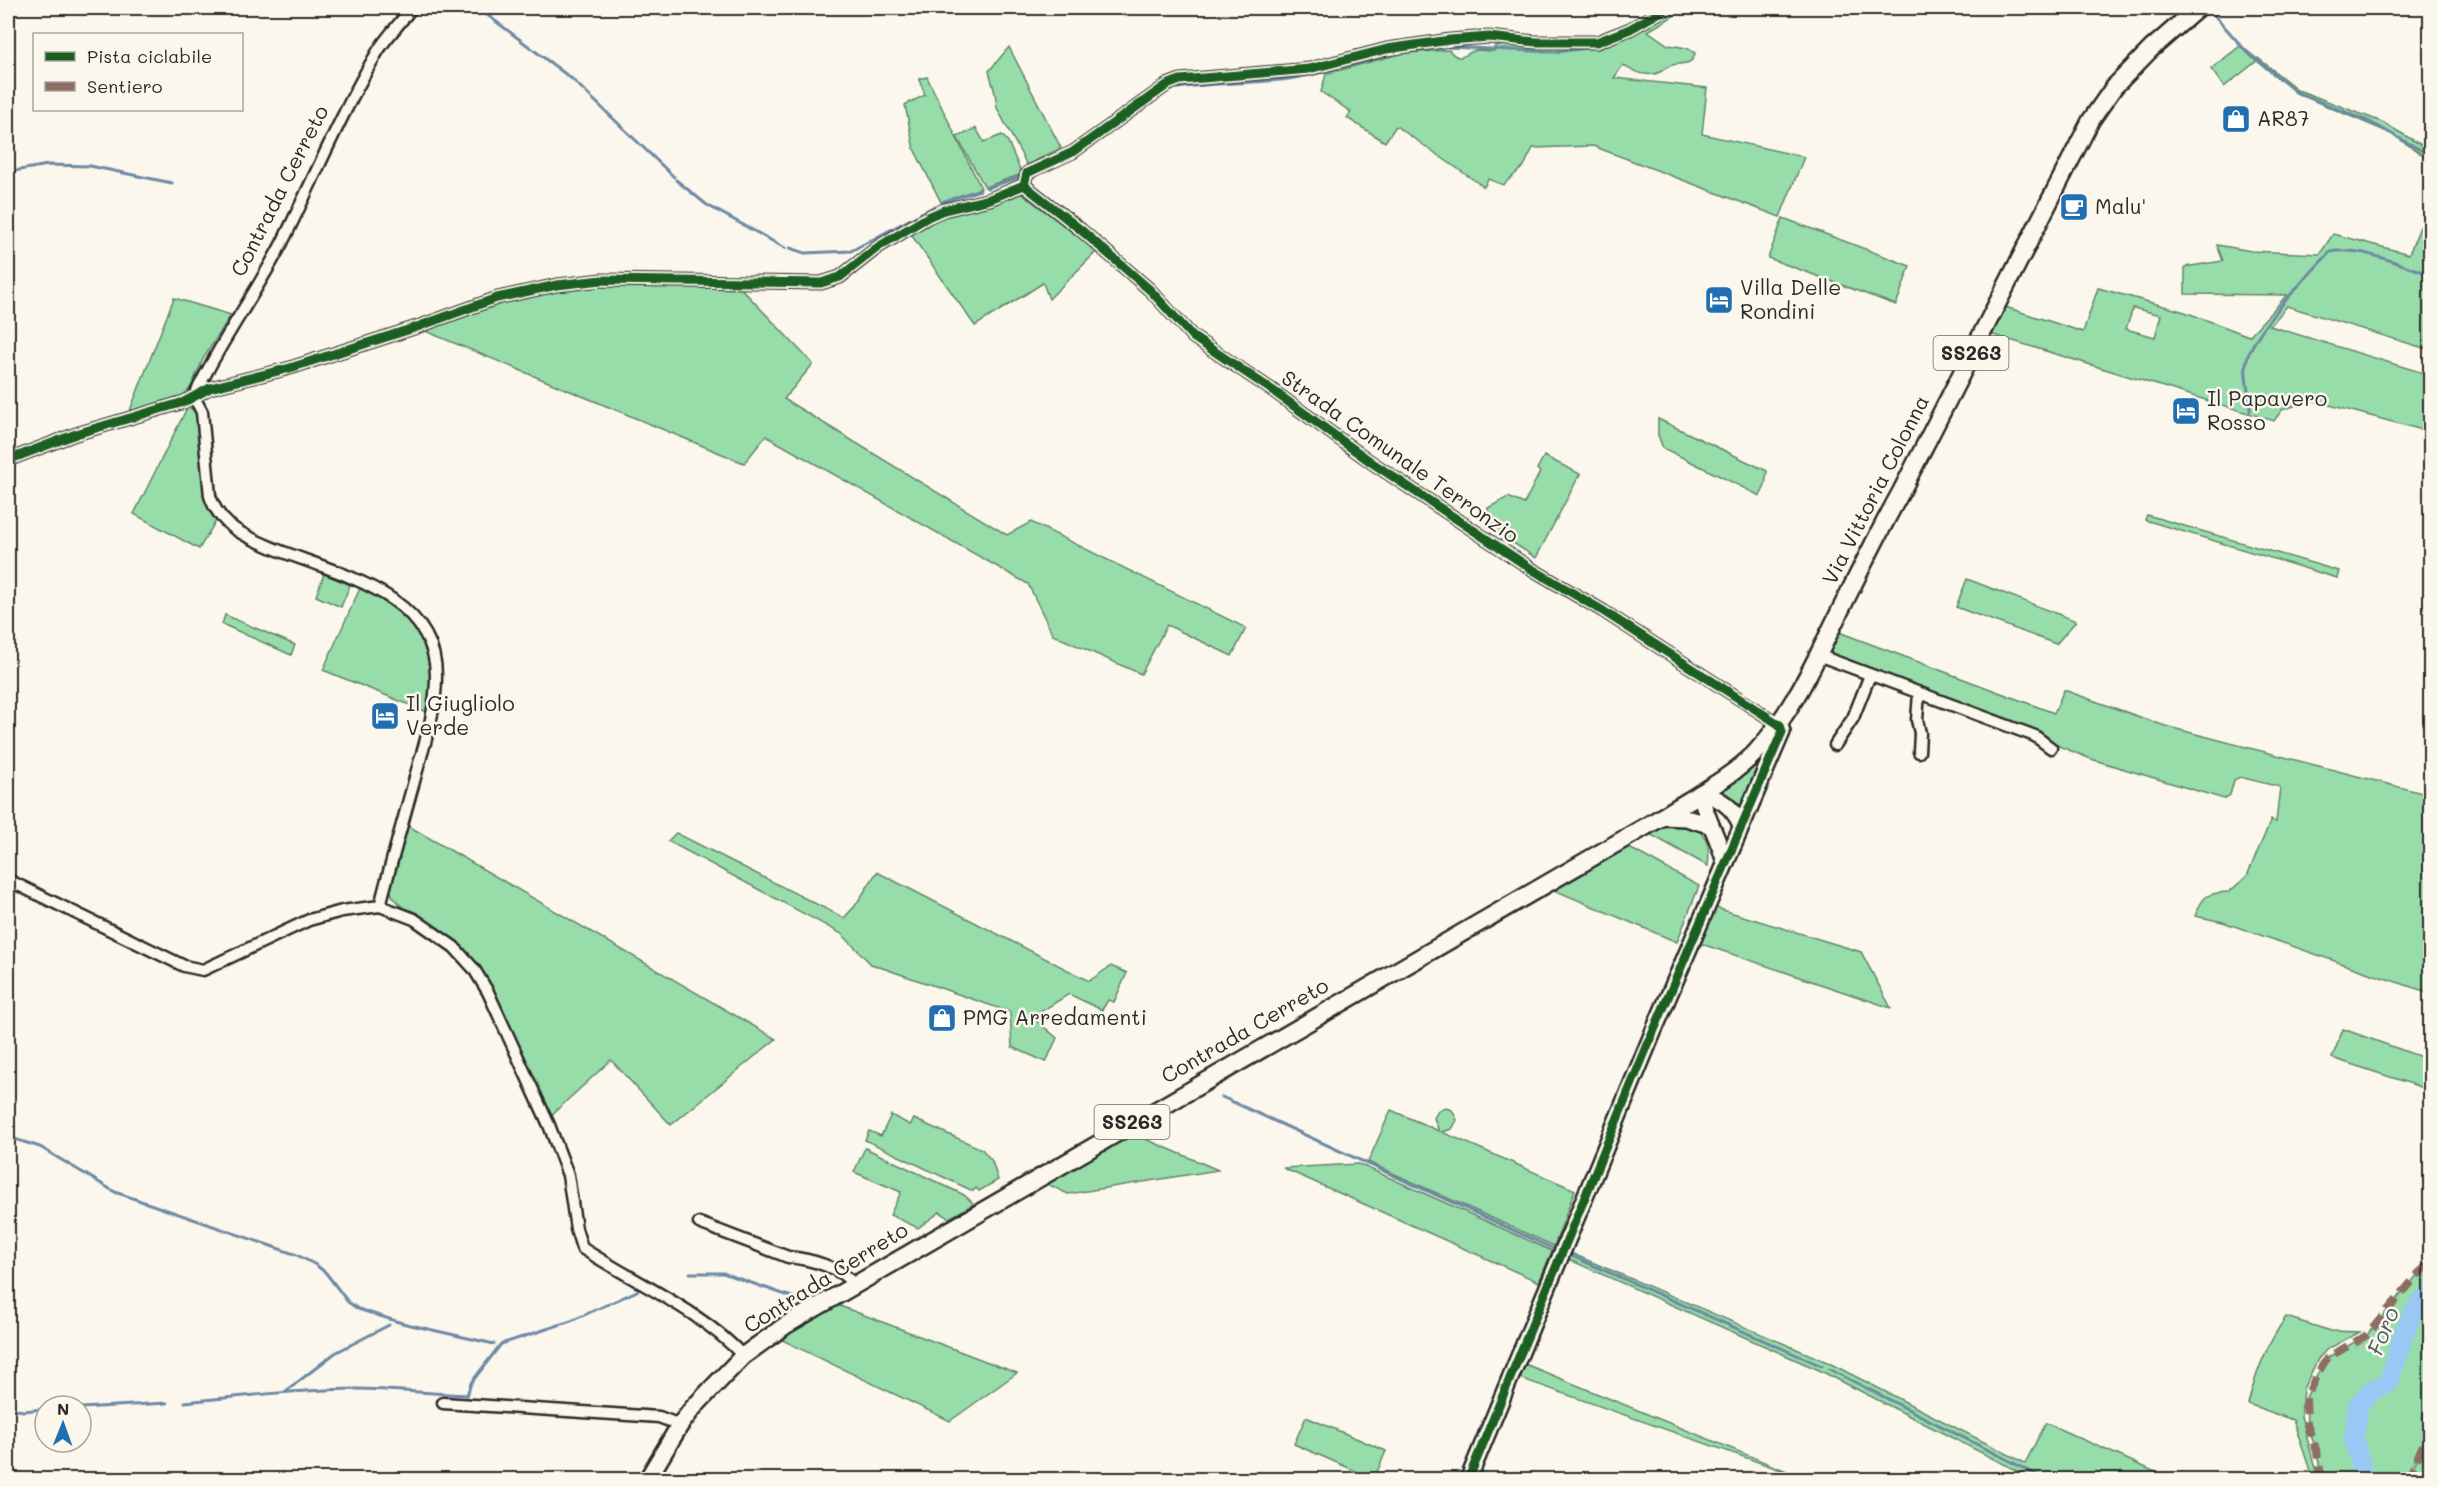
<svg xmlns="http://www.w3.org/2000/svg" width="2438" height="1487" font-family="Mali,sans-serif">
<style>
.green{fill:#97dda9;stroke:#61846a;stroke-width:1.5;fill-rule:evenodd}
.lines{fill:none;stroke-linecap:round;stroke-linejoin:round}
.stream{stroke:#6d89a4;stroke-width:3}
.river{stroke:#99c8f5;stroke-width:20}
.street-casing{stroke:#2b2b2b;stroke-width:15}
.secondary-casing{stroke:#2b2b2b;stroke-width:20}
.primary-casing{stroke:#2b2b2b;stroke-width:21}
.street{stroke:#fbf7ec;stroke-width:10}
.secondary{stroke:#fbf7ec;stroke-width:15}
.primary{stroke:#fbf7ec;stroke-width:16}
.quiet{stroke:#8d6e63;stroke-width:8;stroke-dasharray:15 8;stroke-linecap:butt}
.cycleway-casing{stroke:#fbf7ec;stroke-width:13}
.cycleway{stroke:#1b5e20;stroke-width:9}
.labels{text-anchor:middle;stroke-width:5;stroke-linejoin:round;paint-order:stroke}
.shield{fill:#fbf7ec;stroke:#696865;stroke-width:1.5}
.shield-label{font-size:20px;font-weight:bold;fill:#2b2b2b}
.poi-label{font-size:21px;fill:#2b2b2b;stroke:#fbf7ec;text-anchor:start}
.street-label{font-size:21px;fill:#2b2b2b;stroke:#fbf7ec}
.water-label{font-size:22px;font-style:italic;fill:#4c5a68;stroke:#fbf7ec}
</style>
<rect width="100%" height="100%" fill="#fbf7ec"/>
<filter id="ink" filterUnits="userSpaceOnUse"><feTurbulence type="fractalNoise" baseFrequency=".0167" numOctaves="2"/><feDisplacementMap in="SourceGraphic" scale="12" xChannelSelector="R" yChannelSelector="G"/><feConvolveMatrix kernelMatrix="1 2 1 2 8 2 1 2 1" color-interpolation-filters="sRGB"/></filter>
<g filter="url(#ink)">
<g class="green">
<path d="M 1673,8 L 1687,8 L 1648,31 L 1668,45 L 1687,48 L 1695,53 C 1692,67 1682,62 1672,65 C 1667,66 1664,70 1660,72 C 1648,78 1633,72 1623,65 L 1614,78 L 1707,88 L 1702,134 L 1804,157 L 1780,217 L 1593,146 L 1533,148 L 1524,166 L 1503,185 L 1488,179 L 1484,187 L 1396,126 L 1385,142 L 1347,118 L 1351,112 L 1321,92 L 1326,74 L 1403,53 L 1449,50 C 1461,65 1465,52 1477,50 C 1482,50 1488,51 1494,51 L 1496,42 L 1571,45 L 1636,27 Z"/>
<polygon points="2240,46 2255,60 2258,58 2298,90 2382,122 2430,150 2430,160 2392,134 2296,93 2257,61 2224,87 2211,69"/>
<polygon points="1009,47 1061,148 1027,165 997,108 995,93 989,71"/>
<polygon points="927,77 981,188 941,202 914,149 905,105 925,95 919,79"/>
<polygon points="976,128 984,142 1002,135 1008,142 1022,174 985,187 957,137"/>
<polygon points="1016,193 1022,194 1097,251 1049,299 1043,283 975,326 910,233 939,217"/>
<polygon points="1783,218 1910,266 1896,305 1768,258"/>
<path d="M 2420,227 L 2430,231 L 2430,350 L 2287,306 L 2270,326 L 2430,375 L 2430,432 L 2311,400 L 2282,410 L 2274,421 L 1987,333 L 2002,306 L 2083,332 L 2098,288 L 2185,312 L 2249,336 L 2287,295 L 2185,294 L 2185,267 L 2223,261 L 2217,245 L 2251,251 L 2320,254 L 2333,234 L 2409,254 ZM 2133,308 L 2161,315 L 2155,337 L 2126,329 Z"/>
<polygon points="597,284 737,284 813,364 784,399 1007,535 1031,522 1246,628 1232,656 1167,625 1141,674 1053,635 1028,584 766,436 744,463 418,328 510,298"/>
<polygon points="174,298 231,315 203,359 191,387 184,395 129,413"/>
<polygon points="188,406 196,413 204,498 217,519 199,549 134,514"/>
<polygon points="1658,419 1767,471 1765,486 1760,496 1663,448 1658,435"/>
<polygon points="1544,456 1580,474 1536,558 1486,525 1488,508 1508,497 1524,504 1540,472 1537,469"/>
<polygon points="2147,515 2339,571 2337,578 2145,520"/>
<polygon points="324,574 350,585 341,607 316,596"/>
<polygon points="1967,579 2076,621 2056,644 1956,607"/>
<path d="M 361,586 C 373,593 390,600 401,610 C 433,639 433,673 427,712 L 323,670 Z"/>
<polygon points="225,615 295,645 291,655 222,624"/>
<path d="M 1836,631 L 2054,713 L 2064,690 L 2165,726 L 2430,795 L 2430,993 L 2366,972 L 2223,922 L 2195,916 C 2203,895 2207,893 2229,892 L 2247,876 L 2271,820 L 2276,822 L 2280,787 L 2240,777 L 2234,780 L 2230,795 L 2224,799 L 2091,759 L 2059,746 L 2046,738 L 1825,653 Z"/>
<polygon points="1763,756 1740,811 1715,794"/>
<path d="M 1663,820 C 1694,827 1713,828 1708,866 L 1644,831 Z"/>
<polygon points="405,824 776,1039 671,1125 611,1060 548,1118 488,987 439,931 405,910 393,897 389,888"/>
<polygon points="676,833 844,918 855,906 877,872 1089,981 1111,966 1127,973 1114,1002 1108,1000 1102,1010 1069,994 1032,1017 1057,1038 1046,1062 1012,1047 1010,1012 871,964 842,934 668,841"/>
<polygon points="1622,844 1699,886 1677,942 1549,888"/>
<polygon points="1710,906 1861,952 1891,1008 1693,941"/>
<polygon points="2343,1029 2430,1060 2430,1090 2332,1058"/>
<polygon points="1445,1108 1452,1110 1457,1120 1452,1129 1442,1132 1575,1190 1554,1246 1368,1162 1391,1110 1439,1131 1434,1118 1438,1111"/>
<polygon points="891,1115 910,1125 914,1119 982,1149 992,1161 998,1180 979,1191 976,1188 973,1191 865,1140 869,1131 881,1136"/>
<polygon points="1129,1132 1218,1170 1068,1194 1041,1181"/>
<polygon points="865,1148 964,1195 974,1204 949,1218 940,1212 918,1228 890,1215 901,1192 854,1172"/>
<polygon points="1359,1164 1552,1251 1539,1282 1283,1168"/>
<polygon points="1566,1251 1827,1362 2025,1463 2046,1423 2171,1479 2033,1479 1819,1370 1563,1257"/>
<path d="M 2430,1263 L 2430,1413 L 2425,1412 L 2422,1417 C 2437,1441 2410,1456 2406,1479 L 2322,1479 L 2317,1452 L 2307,1424 L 2306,1398 L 2316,1376 L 2327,1358 L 2367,1335 L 2419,1273 Z"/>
<polygon points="832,1303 1017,1373 950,1421 776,1337"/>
<path d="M 2286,1317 L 2331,1331 L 2359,1332 L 2326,1350 L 2318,1359 L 2303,1389 L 2301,1416 L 2318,1479 L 2313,1479 L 2293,1420 L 2248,1404 C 2257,1370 2266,1346 2286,1317 Z"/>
<polygon points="1520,1362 1806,1479 1514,1376"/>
<polygon points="1306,1417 1386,1451 1374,1479 1294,1444"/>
<polygon points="2430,1437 2430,1479 2408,1479 2422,1448"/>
</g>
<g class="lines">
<g class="stream">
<polyline points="478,8 572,79 674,177"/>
<polyline points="2208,8 2245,50 2298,93 2370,122 2430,155"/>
<polyline points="1665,15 1679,8"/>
<polyline points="1640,29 1656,20"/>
<polyline points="1449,47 1555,52 1596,47"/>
<polyline points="1416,50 1443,48"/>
<path d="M 1178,88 C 1215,82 1252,84 1288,79 C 1329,73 1369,59 1410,51"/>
<polyline points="1083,151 1127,120"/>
<polyline points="1049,169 1075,156"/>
<polyline points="8,172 48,165 90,166 172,183"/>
<polyline points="676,180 707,205 785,248"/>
<polyline points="987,188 1022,176"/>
<polyline points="942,202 980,190"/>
<polyline points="790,248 805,253 851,251 933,207"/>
<path d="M 2250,411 C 2251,396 2244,379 2246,364 C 2250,333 2307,277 2330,252 C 2362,246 2400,265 2430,274"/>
<polyline points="1222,1097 1552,1248"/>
<polyline points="8,1137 40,1147 115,1192 297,1255 316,1265 326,1273 348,1302 358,1309 402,1323 494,1344"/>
<polyline points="1567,1254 1822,1366"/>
<polyline points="690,1273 723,1273 803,1301"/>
<polyline points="1829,1369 2047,1480"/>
<polyline points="285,1392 335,1353 389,1325"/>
<path d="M 185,1402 C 242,1396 299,1390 356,1389 C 393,1389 430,1394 467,1395 L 471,1383 L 501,1344 L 571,1321 L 637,1291"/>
<polyline points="8,1408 23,1411 45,1409"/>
<polyline points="81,1408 167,1403"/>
</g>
<path class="river" d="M 2359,1480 L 2361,1465 L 2354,1440 L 2358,1405 L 2371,1391 L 2389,1382 C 2396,1361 2408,1305 2430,1296"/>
<g class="street-casing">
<g id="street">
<polyline points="1024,185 1081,230 1150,290 1193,337 1272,390 1371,462 1530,568 1603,611 1780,725"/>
<polyline points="8,460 76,434 184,402 210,388 290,368 417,327 497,298 557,285 602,280 821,283 840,277 878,247 928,217 944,210 990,199 1024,185 1027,173 1073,152 1167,85 1180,80 1309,69 1387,49 1450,40 1489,37 1536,42 1597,42 1630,29 1667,8"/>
<polyline points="1818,655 2035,736 2051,748"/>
<polyline points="1919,693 1917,720 1920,733 1919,752"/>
<polyline points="1835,745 1853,718 1870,675"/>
<path d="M 8,880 L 184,966 L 203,970 L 309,920 L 342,911 L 380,906 L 414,919 L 454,947 L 474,969 L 488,992 L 549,1125 L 568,1175 L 576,1229 L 582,1248 C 634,1282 702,1311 743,1356"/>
<path d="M 380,906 C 391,862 404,818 416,774 C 425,742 436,711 436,677 C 437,595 339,574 278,550 C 249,538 220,528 210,496 L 202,412 L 194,397 C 219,343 255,295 282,243 C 314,179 341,113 378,51 C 387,36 401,23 411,8"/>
<path d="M 699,1223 L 788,1257 C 810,1259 841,1267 854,1285"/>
<polyline points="443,1403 659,1417 680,1425"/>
</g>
</g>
<g class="secondary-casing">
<g id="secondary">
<polyline points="1662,817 1686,818 1709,825"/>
<path d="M 1725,863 C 1719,839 1706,818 1700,793 C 1719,797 1733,806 1741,825"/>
<polyline points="1468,1480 1654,1030 1782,732 1780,725"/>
</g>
</g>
<g class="primary-casing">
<path id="primary" d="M 647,1480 L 680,1425 L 693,1408 L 743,1356 L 786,1325 L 1662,817 C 1693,797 1730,779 1756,752 C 1790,715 1812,668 1834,623 C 1856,579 1877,535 1901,492 L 2091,120 L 2114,87 L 2151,49 L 2198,8"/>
</g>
<use href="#street" class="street"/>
<use href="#secondary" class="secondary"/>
<use href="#primary" class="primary"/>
<g class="quiet">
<polyline points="2322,1480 2317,1452 2307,1424 2306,1398 2316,1376 2327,1358 2367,1335 2419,1273 2430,1263"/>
<polyline points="2408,1480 2422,1447 2430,1436"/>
</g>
<g class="cycleway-casing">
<g id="cycleway">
<polyline points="1024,185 1081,230 1150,290 1193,337 1272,390 1371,462 1530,568 1603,611 1780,725 1782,732 1654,1030 1468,1480"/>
<polyline points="8,460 76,434 184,402 210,388 290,368 417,327 497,298 557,285 602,280 821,283 840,277 878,247 928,217 944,210 990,199 1024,185 1027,173 1073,152 1167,85 1180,80 1309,69 1387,49 1450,40 1489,37 1536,42 1597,42 1630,29 1667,8"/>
</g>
</g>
<use href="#cycleway" class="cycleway"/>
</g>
</g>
<defs>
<g id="shop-square" transform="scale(1.5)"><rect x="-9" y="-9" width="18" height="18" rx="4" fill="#1f6fb2" stroke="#fbf7ec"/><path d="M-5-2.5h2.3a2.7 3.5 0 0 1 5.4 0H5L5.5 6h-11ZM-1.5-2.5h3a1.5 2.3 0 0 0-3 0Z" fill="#fff"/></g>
<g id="cafe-square" transform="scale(1.5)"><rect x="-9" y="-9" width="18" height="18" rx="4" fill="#1f6fb2" stroke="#fbf7ec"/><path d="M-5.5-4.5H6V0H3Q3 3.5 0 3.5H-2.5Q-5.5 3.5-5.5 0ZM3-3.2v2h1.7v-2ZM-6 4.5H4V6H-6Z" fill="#fff"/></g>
<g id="hotel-square" transform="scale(1.5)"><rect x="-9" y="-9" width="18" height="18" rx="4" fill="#1f6fb2" stroke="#fbf7ec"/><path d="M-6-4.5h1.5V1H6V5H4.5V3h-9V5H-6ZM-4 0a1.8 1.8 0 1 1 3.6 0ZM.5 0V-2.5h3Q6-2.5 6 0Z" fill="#fff"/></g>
</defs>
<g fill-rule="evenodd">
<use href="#shop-square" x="2236" y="119"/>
<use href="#cafe-square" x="2074" y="207"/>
<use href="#hotel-square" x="1719" y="300"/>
<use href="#hotel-square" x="2186" y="411"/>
<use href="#hotel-square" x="385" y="716"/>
<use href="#shop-square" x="942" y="1018"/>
</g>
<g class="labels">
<g class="shield">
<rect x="1933.5" y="336" width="75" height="34" rx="4.5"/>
<rect x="1094.5" y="1105" width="75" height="34" rx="4.5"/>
</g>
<g class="shield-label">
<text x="1971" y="360">SS263</text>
<text x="1132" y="1129">SS263</text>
</g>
<g class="poi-label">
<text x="2257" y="126">AR87</text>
<text x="2095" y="214">Malu'</text>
<text x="1740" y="295">Villa Delle<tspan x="1740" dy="24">Rondini</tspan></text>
<text x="2207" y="406">Il Papavero<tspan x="2207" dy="24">Rosso</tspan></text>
<text x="406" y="711">Il Giugliolo<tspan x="406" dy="24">Verde</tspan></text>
<text x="963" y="1025">PMG Arredamenti</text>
</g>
<g class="street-label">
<text transform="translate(280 191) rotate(-63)" y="7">Contrada Cerreto</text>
<text transform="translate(1400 457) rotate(35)" y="7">Strada Comunale Terronzio</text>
<text transform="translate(1876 490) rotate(-63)" y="7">Via Vittoria Colonna</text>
<text transform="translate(1245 1031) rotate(-30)" y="7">Contrada Cerreto</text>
<text transform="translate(826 1278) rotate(-32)" y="7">Contrada Cerreto</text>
</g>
<g class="water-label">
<text transform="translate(2383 1331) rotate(-68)" y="8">Foro</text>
</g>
</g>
<rect width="2438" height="1487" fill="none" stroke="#fbf7ec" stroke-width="30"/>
<rect x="15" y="15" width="2408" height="1457" fill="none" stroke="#2b2b2b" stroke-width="2" filter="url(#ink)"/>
<rect x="33" y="33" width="210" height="78" fill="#fbf7ec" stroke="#a8a59f" stroke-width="1.5"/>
<rect x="45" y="52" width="30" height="9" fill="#1b5e20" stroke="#a8a59f" stroke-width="1.5"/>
<text x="87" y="63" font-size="18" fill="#2b2b2b">Pista ciclabile</text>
<rect x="45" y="82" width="30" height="9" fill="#8d6e63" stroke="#a8a59f" stroke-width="1.5"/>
<text x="87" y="93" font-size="18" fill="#2b2b2b">Sentiero</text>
<g transform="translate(63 1424) rotate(1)"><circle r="28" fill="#fbf7ec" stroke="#a8a59f" stroke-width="1.5"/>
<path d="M0-4.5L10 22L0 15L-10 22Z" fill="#1f6fb2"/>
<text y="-9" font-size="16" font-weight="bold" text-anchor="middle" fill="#2b2b2b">N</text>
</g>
</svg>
